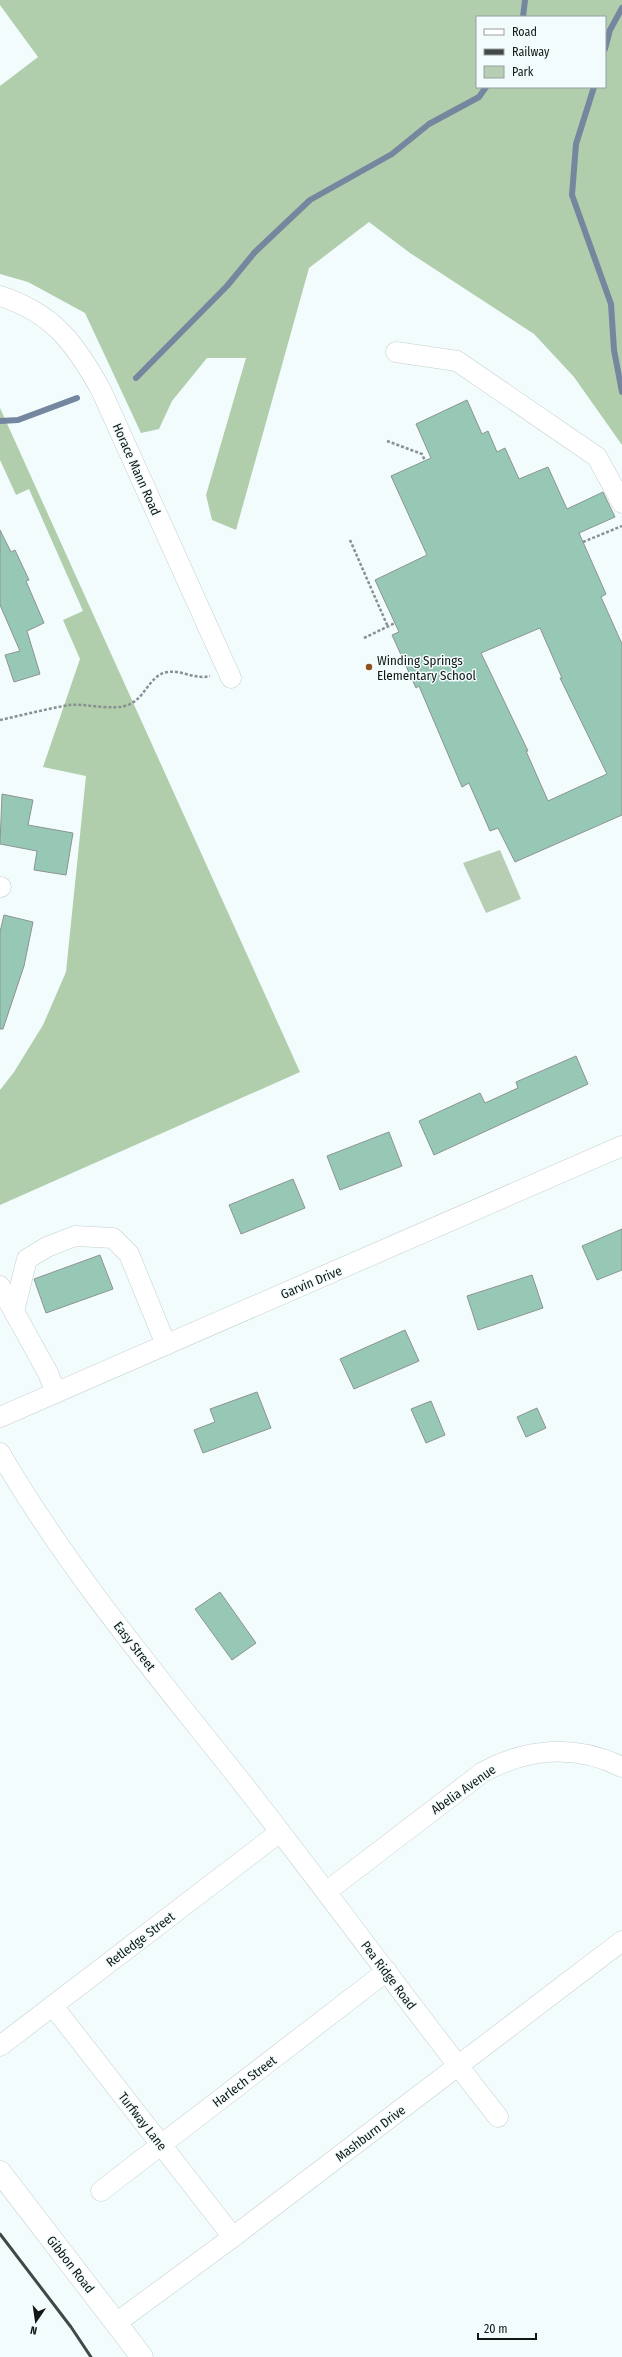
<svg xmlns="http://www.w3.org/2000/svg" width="622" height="2357" font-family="'Fira Sans Condensed',sans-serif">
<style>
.green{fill:#b7ceb4}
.forest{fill:#b0ceac;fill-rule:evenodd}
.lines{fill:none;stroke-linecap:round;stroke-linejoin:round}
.stream{stroke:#74879f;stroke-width:6}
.building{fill:#97c8b6;stroke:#8c9491;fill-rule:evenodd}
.minor-casing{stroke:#c5cfcf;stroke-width:21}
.major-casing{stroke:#c5cfcf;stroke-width:23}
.path{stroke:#899091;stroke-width:2.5;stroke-dasharray:3 2;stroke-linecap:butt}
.minor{stroke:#fff;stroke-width:20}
.major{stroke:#fff;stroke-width:22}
.rail{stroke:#424747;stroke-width:3}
.poi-dot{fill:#91511c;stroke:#f2fcfd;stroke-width:1.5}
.labels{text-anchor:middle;stroke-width:3;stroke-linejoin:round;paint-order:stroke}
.street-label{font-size:13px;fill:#121616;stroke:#f2fcfd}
.poi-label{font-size:13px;fill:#121616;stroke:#f2fcfd;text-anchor:start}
</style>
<rect width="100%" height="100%" fill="#f2fcfd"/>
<polygon class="green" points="500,850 521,899 486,913 463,863"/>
<g class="forest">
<path d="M 0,0 L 622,0 L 622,445 L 574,377 L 534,334 L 410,253 L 369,222 L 309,268 L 236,530 L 212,520 L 206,495 L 246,358 L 207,358 L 172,401 L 159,429 L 141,433 L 85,313 L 28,282 L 0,274 L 0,86 L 38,57 L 0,5 ZM 477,17 L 605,17 L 605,87 L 477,87 Z"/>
<polygon points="0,408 300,1072 0,1205 0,1090 14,1072 43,1025 66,972 86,776 43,767 80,659 63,620 83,611 29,489 16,495 0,460"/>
</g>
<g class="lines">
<g class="stream">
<polyline points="523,17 525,0"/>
<polyline points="605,49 610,30 622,8"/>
<polyline points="594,87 576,144 572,195 611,304 614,350 622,392"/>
<polyline points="136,378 227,286 255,252 310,200 392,154 429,124 479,97 486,87"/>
<polyline points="0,421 18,420 77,398"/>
</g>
</g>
<g class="building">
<path d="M 467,400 L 482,434 L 488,431 L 497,452 L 505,448 L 519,479 L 548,467 L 567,509 L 603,492 L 615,517 L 579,533 L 606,594 L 601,597 L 622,644 L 622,815 L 515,862 L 498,828 L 490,831 L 469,783 L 462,787 L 419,686 L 416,688 L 392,635 L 399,632 L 375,580 L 427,555 L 391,476 L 431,458 L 416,424 ZM 540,628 L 562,678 L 560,678 L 607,774 L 548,801 L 526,751 L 528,751 L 481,653 Z"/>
<polygon points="0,530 11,552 15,550 29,580 26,581 44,623 27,631 40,674 14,682 5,655 20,651 0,605"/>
<polygon points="2,794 33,800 28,825 73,833 66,875 34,870 37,851 0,844"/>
<polygon points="4,915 33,922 24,966 3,1029 0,1029 0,932"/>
<polygon points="576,1056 588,1084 434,1155 419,1121 480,1093 485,1103 518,1088 516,1082"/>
<polygon points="389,1132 402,1166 340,1190 327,1156"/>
<polygon points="293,1179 305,1208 241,1234 229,1205"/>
<polygon points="622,1229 622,1270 597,1280 582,1246"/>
<polygon points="100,1255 113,1289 46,1313 34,1279"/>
<polygon points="532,1275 543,1308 478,1330 467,1296"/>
<polygon points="405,1330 419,1361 354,1389 340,1359"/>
<polygon points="257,1392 271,1428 203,1453 194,1430 215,1422 210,1409"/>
<polygon points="431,1401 445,1435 426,1443 411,1409"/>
<polygon points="537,1408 546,1428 526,1437 517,1417"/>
<polygon points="220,1592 256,1643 232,1660 195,1609"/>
</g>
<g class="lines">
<g class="minor-casing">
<g id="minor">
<path d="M 0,296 C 53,313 75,343 101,390 L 231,678"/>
<polyline points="396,352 457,361 597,457 622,503"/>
<polyline points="0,887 1,887"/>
<polyline points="0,1286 48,1373 56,1393"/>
<polyline points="14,1311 27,1259 47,1247 75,1236 113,1238 129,1254 166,1345"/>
<polyline points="0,1417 622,1146"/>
<path d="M 0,1453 C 70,1573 161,1680 247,1789 C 332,1898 413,2009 498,2117"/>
<path d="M 326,1892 L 483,1772 C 528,1748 576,1744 622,1767"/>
<polyline points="53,2006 233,2237"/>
<polyline points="0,2046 280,1832"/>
<polyline points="101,2191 387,1971"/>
<polyline points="116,2323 233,2237 622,1941"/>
</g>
</g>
<g class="major-casing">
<polyline id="major" points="0,2172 142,2357"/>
</g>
<g class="path">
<polyline points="387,441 422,454 425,461"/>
<polyline points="350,540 388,627"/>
<polyline points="583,542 622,526"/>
<polyline points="364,638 395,623"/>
<path d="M 0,720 C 23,715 46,709 69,705 C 86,703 114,712 130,704 C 146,697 150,674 168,672 C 183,670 195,680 210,676"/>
</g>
<use href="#minor" class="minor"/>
<use href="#major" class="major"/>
<polyline class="rail" points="0,2234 71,2327 91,2357"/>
</g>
<circle class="poi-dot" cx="369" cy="667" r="4"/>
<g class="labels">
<g class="street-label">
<text transform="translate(137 469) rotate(66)" y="5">Horace Mann Road</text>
<text transform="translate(311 1282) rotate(-23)" y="5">Garvin Drive</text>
<text transform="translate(135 1646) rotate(52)" y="5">Easy Street</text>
<text transform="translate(463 1789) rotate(-35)" y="5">Abelia Avenue</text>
<text transform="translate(140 1939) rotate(-37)" y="5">Retledge Street</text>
<text transform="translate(389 1975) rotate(53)" y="5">Pea Ridge Road</text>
<text transform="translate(244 2081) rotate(-37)" y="5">Harlech Street</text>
<text transform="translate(143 2121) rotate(52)" y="5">Turfway Lane</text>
<text transform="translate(370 2133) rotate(-37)" y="5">Mashburn Drive</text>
<text transform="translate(71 2264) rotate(52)" y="5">Gibbon Road</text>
</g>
<g class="poi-label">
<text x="377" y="665">Winding Springs<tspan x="377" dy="15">Elementary School</tspan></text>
</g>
</g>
<rect x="476" y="16" width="130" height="72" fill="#f2fcfd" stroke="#98a0a1"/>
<rect x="484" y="29" width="20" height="6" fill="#ffffff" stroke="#98a0a1"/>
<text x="512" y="36" font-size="12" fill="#121616">Road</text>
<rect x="484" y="49" width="20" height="6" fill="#424747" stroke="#98a0a1"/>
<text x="512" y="56" font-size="12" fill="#121616">Railway</text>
<rect x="484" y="66" width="20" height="12" fill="#b7ceb4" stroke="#98a0a1"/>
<text x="512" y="76" font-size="12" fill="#121616">Park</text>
<g transform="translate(36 2321) rotate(193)" stroke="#f2fcfd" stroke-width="3" paint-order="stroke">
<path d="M0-3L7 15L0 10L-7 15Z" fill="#121616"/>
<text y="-6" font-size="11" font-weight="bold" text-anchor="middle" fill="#121616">N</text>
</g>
<path d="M478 2333v6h58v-6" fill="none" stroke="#121616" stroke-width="2"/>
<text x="484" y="2333" font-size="12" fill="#121616" stroke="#f2fcfd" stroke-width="3" paint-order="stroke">20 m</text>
</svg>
